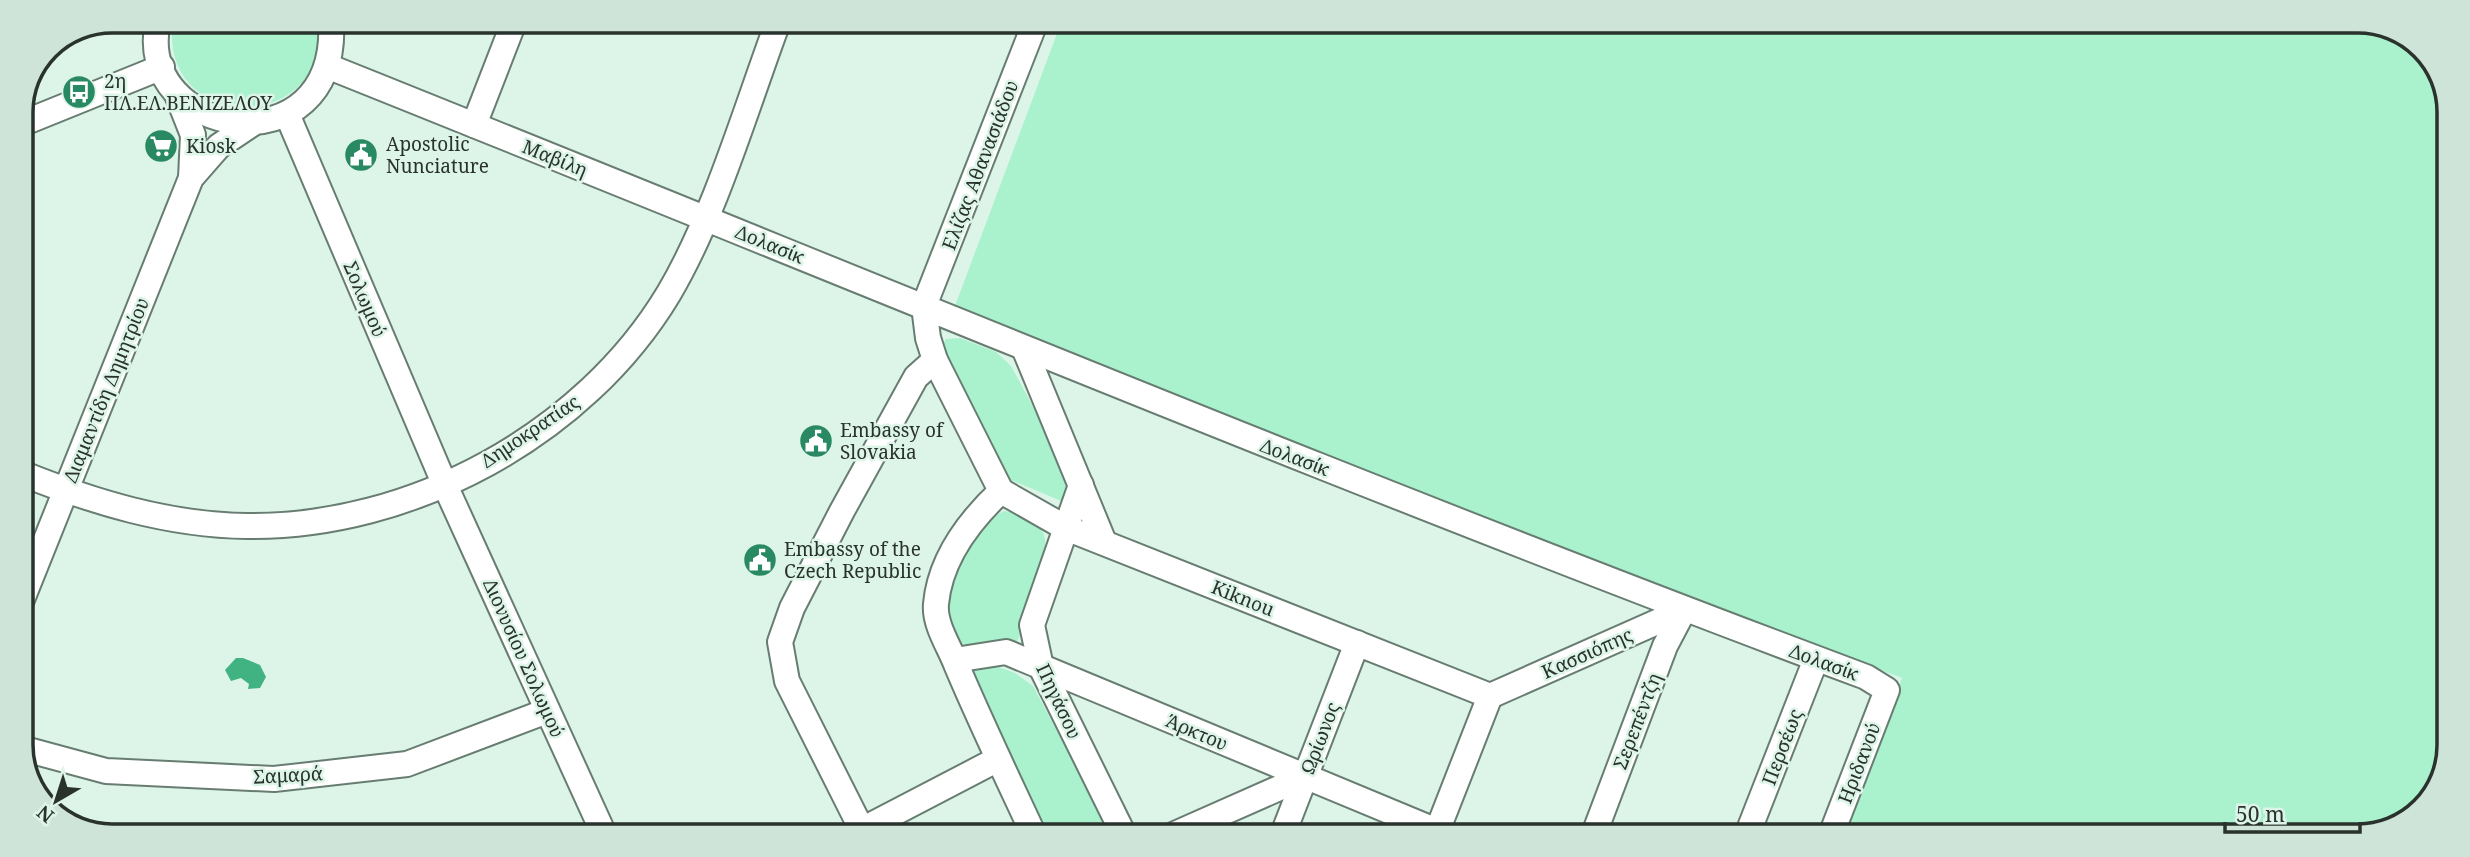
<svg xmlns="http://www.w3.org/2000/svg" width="2470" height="857" font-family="'Noto Serif',serif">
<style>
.green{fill:#a9f2cd}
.water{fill:#41b383}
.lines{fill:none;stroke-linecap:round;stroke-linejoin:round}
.minor-casing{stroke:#687d72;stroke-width:28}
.minor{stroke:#fff;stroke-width:24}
.labels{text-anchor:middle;stroke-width:5;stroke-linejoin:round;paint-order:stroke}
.poi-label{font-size:19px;fill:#29322d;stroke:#ddf4e8;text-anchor:start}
.street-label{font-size:19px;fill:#29322d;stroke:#ddf4e8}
.rim{fill:none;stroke:#29322d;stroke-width:3.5}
</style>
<rect width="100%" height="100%" fill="#ddf4e8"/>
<g class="green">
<path d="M 173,21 L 317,21 C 334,135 157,136 173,21 Z"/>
<polygon points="1061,23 2387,26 2430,56 2449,106 2444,774 2413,817 2358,836 1840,835 1902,678 952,314"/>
<polygon points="960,338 996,352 1011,366 1065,466 1071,485 1066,503 1011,480 1001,470 940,348 946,339"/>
<path d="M 1004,511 C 1070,521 1041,564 1025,607 C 1021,618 1023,636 1015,644 C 1002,644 972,650 961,643 C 941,629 945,580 955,561 C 963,546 989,517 1004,511 Z"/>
<path d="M 993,665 L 1015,673 L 1033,686 L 1099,810 L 1102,826 L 1097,833 C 1083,833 1066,836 1053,830 C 1028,818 985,706 972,676 L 972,667 Z"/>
</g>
<polygon class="water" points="236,658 243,658 260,665 266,677 260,688 248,689 249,684 241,678 231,681 225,670"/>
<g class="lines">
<g class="minor-casing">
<g id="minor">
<path d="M 158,21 C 132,139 340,172 331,21"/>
<path d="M 327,66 C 840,271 1349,484 1866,677 L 1887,690 L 1831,835"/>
<polyline points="178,97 193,135 191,178"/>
<polyline points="287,114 444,483 603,832"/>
<polyline points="21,124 162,67"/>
<polyline points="474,125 514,22"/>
<polyline points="1024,348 1104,542"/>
<path d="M 21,473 C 93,502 168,525 247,526 C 411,528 584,435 669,293 C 715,215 746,108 778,22"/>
<polyline points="1081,485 1032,625 1041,667 1123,833"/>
<polyline points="1001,491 1066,528 1490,696"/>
<polyline points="1001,491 935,360 928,338 924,306 1035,23"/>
<path d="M 1001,491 C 969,521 940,559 936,604 C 934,624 949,646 956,664 C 980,721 1007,777 1033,833"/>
<polyline points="21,602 191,178 219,146 252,124"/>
<polyline points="955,660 1006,652 1437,831"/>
<polyline points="1490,696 1684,610"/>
<polyline points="21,748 106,771 274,779 407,764 547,711"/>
<polyline points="862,830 787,681 780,642 792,608 842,511 916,377 935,360"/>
<polyline points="856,833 998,759"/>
<polyline points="1175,834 1304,777"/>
<polyline points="1283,834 1357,643"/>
<polyline points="1436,834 1490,696"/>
<polyline points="1594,834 1665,646 1684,610"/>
<polyline points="1747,835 1816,659"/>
</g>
</g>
<use href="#minor" class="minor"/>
</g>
<defs>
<g id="bus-disc" transform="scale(1.75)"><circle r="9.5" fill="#298962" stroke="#ddf4e8"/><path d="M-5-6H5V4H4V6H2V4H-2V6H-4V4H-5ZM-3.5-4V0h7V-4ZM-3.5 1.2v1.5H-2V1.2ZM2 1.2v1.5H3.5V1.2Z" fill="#fff"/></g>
<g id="supermarket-disc" transform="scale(1.75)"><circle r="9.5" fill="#298962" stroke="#ddf4e8"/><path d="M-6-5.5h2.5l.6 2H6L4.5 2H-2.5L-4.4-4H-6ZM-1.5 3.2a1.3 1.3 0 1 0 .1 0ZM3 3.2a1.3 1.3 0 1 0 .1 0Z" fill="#fff"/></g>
<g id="civic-disc" transform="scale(1.75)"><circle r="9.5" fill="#298962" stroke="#ddf4e8"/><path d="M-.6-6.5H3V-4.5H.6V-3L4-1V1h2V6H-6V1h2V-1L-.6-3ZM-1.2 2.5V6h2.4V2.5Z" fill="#fff"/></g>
</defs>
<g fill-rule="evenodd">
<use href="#bus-disc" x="79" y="92"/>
<use href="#supermarket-disc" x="161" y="146"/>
<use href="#civic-disc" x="361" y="155"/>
<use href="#civic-disc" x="816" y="441"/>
<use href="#civic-disc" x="760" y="560"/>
</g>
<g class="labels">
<g class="poi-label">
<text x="104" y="88">2η<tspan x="104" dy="22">ΠΛ.ΕΛ.ΒΕΝΙΖΕΛΟΥ</tspan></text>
<text x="386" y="151">Apostolic<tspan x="386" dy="22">Nunciature</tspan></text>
<text x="186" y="153">Kiosk</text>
<text x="840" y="437">Embassy of<tspan x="840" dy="22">Slovakia</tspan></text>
<text x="784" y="556">Embassy of the<tspan x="784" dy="22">Czech Republic</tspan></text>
</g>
<g class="street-label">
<text transform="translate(555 158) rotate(22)" y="7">Μαβίλη</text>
<text transform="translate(980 165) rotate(-69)" y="7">Ελίζας Αθανασιάδου</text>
<text transform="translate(770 244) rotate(22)" y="7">Δολασίκ</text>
<text transform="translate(365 299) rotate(67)" y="7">Σολωμού</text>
<text transform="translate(106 390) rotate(-68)" y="7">Διαμαντίδη Δημητρίου</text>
<text transform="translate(530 431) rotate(-34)" y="7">Δημοκρατίας</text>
<text transform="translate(1295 457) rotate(21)" y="7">Δολασίκ</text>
<text transform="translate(1243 598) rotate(22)" y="7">Kiknou</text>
<text transform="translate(1587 653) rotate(-24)" y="7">Κασσιόπης</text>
<text transform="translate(524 658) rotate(66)" y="7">Διονυσίου Σολωμού</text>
<text transform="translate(1824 662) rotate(20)" y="7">Δολασίκ</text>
<text transform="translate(1059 701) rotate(65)" y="7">Πηγάσου</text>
<text transform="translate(1637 721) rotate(-69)" y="7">Σερεπέντζη</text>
<text transform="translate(1197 732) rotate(23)" y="7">Άρκτου</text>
<text transform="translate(1320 738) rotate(-69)" y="7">Ωρίωνος</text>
<text transform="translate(1782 747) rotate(-69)" y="7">Περσέως</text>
<text transform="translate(1859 763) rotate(-69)" y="7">Ηριδανού</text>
<text transform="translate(288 775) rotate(-3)" y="7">Σαμαρά</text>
</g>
</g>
<path d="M0 0H2470V857H0ZM112 33H2358A79 79 0 0 1 2437 112V745A79 79 0 0 1 2358 824H112A79 79 0 0 1 33 745V112A79 79 0 0 1 112 33Z" fill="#cfe4d9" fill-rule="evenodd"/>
<path class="rim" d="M112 33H2358A79 79 0 0 1 2437 112V745A79 79 0 0 1 2358 824H112A79 79 0 0 1 33 745V112A79 79 0 0 1 112 33Z"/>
<g transform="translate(56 801) rotate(219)" stroke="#ddf4e8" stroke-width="5" paint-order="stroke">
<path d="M0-5L12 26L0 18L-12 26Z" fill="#29322d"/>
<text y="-10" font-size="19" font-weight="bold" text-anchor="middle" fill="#29322d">N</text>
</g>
<path d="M2225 822v10h135v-10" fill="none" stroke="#29322d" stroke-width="3.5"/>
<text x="2236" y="822" font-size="21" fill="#29322d" stroke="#ddf4e8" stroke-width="5" paint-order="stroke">50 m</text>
</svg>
